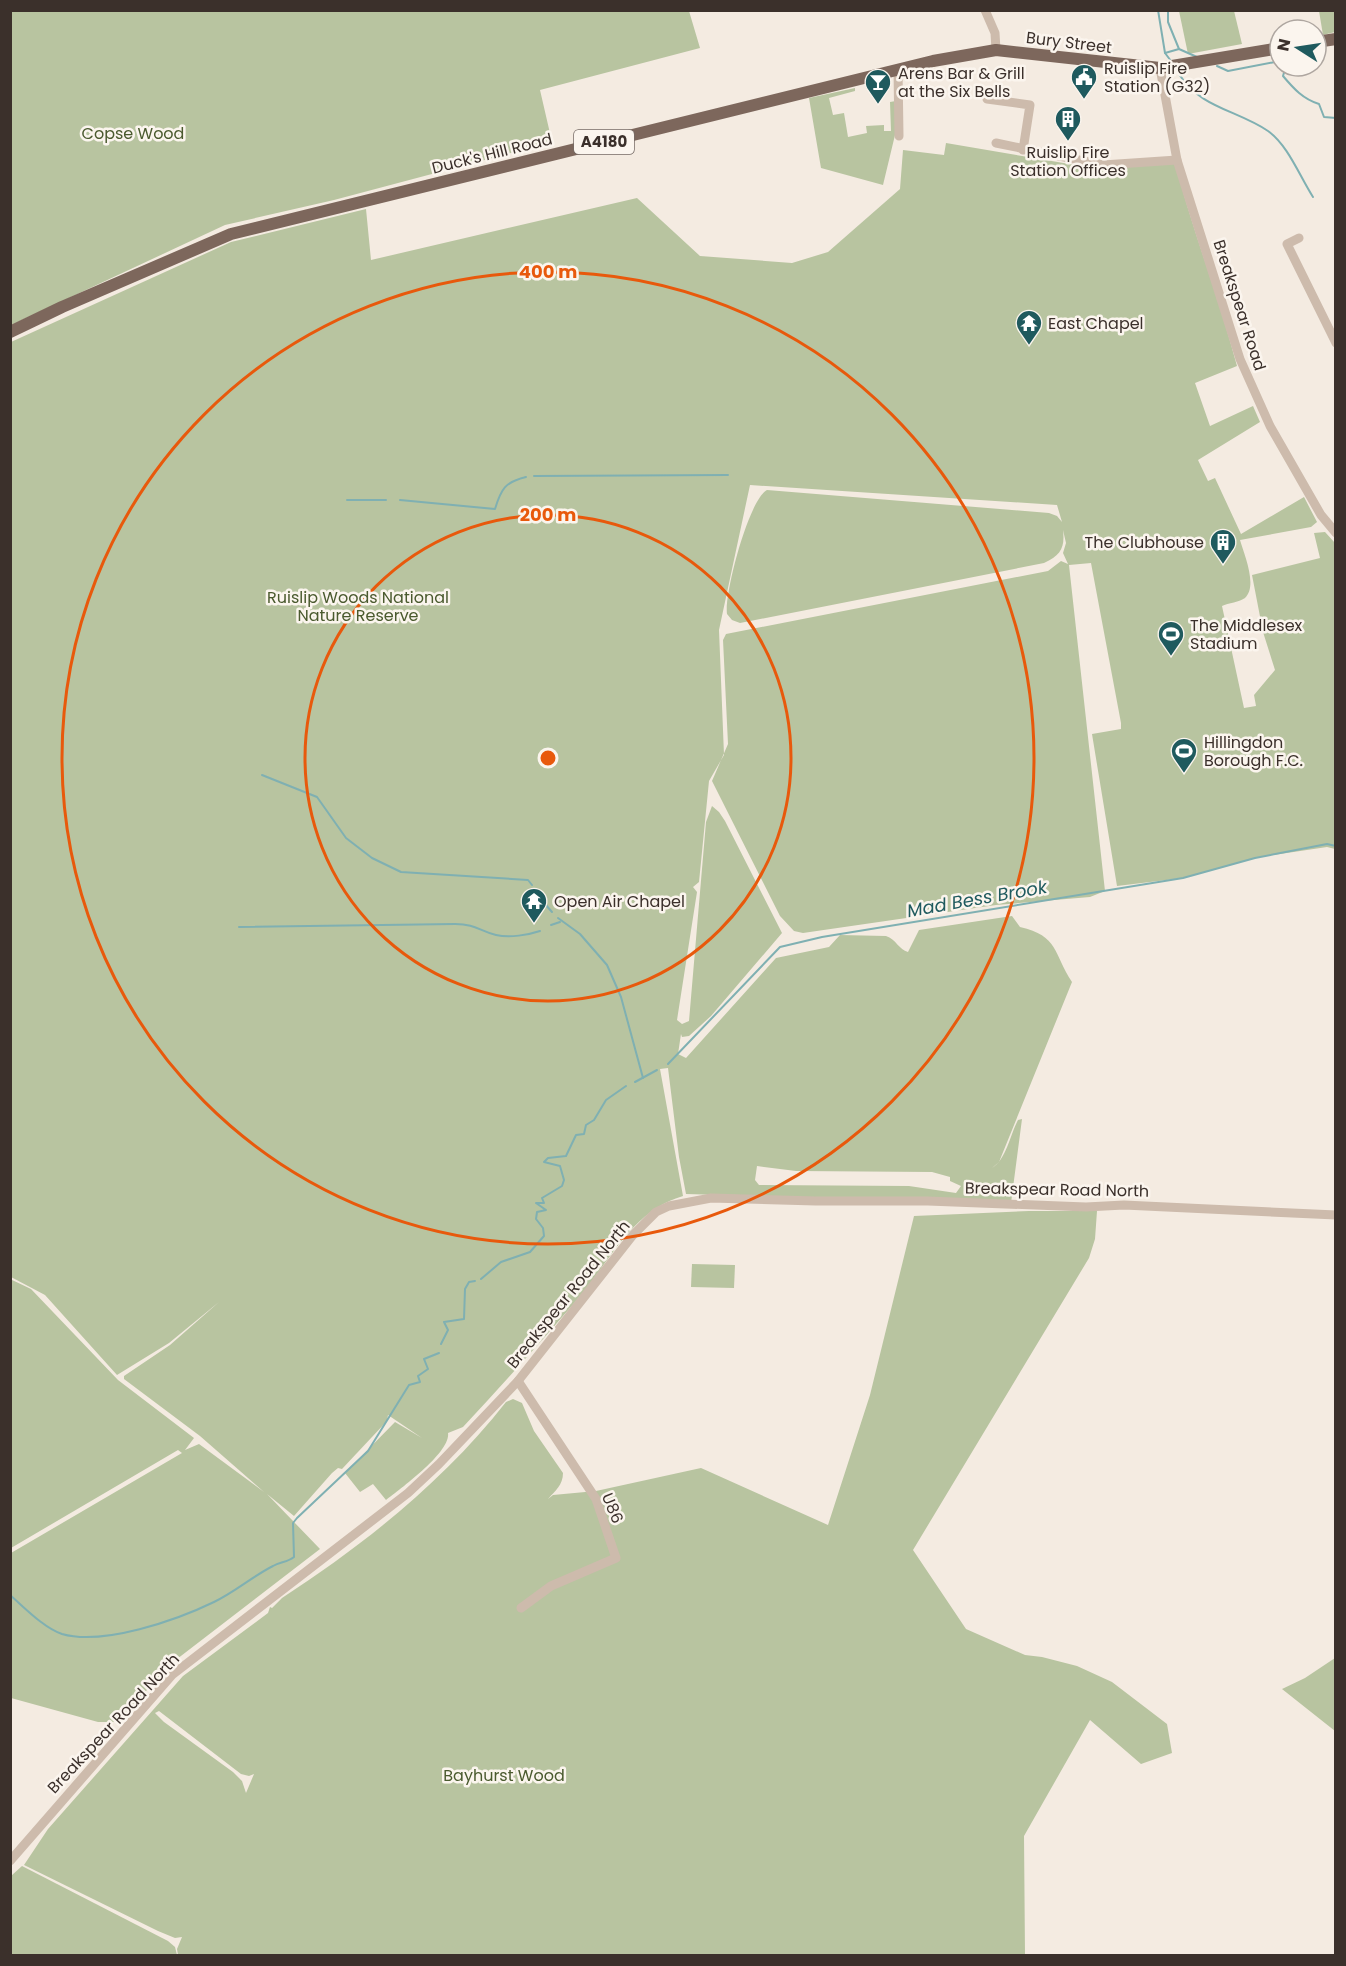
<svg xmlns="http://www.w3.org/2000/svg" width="1346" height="1966" font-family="Poppins,sans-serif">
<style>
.green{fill:#b8c4a0;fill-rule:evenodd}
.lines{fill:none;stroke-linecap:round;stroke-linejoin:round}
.stream{stroke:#7fb0b2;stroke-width:2}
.minor{stroke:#cdbbac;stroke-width:9}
.major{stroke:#7d675c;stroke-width:12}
.ring{fill:none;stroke:#e8590c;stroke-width:3}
.labels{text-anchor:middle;stroke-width:5;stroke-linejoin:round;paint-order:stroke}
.shield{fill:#fbf5ee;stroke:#756b66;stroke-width:1.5}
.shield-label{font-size:15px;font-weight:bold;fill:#3b302b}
.street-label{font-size:16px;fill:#3b302b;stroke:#fbf5ee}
.poi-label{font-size:16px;fill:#3b302b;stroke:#fbf5ee;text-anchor:start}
.park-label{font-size:16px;fill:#4a5a2e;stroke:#fbf5ee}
.water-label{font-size:18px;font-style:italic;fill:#1f5a5e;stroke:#fbf5ee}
.centre{fill:#e8590c;stroke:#fbf5ee;stroke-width:3}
.ring-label{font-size:18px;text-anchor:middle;font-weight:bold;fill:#e8590c;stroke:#fbf5ee;stroke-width:5;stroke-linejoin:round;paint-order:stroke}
</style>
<rect width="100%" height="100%" fill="#f4ebe1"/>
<g class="green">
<polygon points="11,11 689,11 700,48 540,90 552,142 334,200 225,225 11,325"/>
<polygon points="1179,11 1234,11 1242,44 1188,54"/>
<polygon points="1319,11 1335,11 1335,32 1323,35"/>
<polygon points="855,88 855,91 829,98 833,115 844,113 848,137 867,133 866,126 884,125 884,131 891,131 890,102 896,101 895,135 883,185 821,168 809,98"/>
<path d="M 946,143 L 1093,168 L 1175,163 C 1193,232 1219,297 1237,366 L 1195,383 L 1210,426 L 1253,406 L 1260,422 L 1198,460 L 1208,481 L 1215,478 L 1241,534 L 1304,497 L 1317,522 L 1311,527 L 1240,540 C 1244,554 1258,586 1245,598 C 1240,602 1228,603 1222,606 L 1244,708 L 1256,706 L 1254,695 L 1275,670 L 1263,632 L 1252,575 L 1320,558 L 1314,533 L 1325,532 L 1335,543 L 1335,849 L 1327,847 L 1259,857 L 1183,878 L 1117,886 L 1092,734 L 1121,729 L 1121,723 L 1091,563 L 1069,565 L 1105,891 L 1090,897 L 996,905 L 803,933 L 794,931 L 780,916 L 712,781 L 728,744 L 723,640 L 726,634 L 1048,571 L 1061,561 L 1068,564 L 1063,553 L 1066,543 L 1063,530 C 1065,548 1061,555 1044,563 L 740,623 L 732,620 L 727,614 C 724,594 749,499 767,490 L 1049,513 L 1057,516 L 1062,522 L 1057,505 L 750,485 L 719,630 L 724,755 L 709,781 L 699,882 L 693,887 L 697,892 L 677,1020 L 682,1024 L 689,1021 L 706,822 L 712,806 L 719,812 L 725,821 L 782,933 L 711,1016 L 689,1036 L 682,1037 L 681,1034 L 678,1054 L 686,1058 L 776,958 L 829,947 L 840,935 L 886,936 C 896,939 899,950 908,952 L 919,930 L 1012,916 L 1020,927 C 1059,936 1053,953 1072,982 L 999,1162 L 992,1168 C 1006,1160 1010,1135 1018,1120 L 1022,1119 L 1011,1203 L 686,1194 L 679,1157 L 668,1068 L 660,1069 L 683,1196 C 631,1211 610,1262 577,1300 C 540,1343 502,1385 463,1427 L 448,1433 C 451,1452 400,1489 386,1500 L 373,1484 L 360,1492 L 345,1473 L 395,1422 L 422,1438 L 388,1415 L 387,1421 L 342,1469 L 338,1468 L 332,1473 L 294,1516 L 267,1494 L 320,1549 L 177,1659 L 116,1722 L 98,1722 L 11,1698 L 11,1553 L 182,1453 L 178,1450 L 11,1548 L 10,1279 L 31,1289 L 118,1380 L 194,1438 L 185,1450 L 199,1444 L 264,1492 L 200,1436 L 124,1379 L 124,1376 L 170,1345 L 219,1302 L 169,1343 L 117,1375 L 45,1295 L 11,1277 L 11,342 L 231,242 L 366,209 L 371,260 L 637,198 L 700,256 L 792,263 L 828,252 L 900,189 L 903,150 L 944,155 ZM 757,1166 L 796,1171 L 932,1172 L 950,1177 L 950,1181 L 961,1186 L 956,1193 L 909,1186 L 759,1185 L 755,1180 Z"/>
<path d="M 1029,1211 L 1097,1211 L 1095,1239 L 1089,1258 L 913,1550 L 966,1629 L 1025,1655 L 1042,1657 L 1077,1666 L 1112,1682 L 1167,1724 L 1172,1753 L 1141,1764 L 1090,1720 L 1024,1836 L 1025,1955 L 178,1955 L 177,1949 L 182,1937 L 175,1938 L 158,1931 L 24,1865 L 48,1829 L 183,1676 L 268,1613 L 270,1607 L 272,1608 L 282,1598 C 365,1544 445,1480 506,1402 L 513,1399 L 522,1403 L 534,1431 L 563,1473 C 563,1485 555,1491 548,1499 L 553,1495 L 596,1491 L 701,1468 L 828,1525 L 870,1395 L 914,1216 ZM 159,1711 L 241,1774 L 249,1776 L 254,1774 L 246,1793 L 242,1781 L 233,1772 L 164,1722 L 155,1713 Z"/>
<polygon points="692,1264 735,1265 734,1288 691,1287"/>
<polygon points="1335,1658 1335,1731 1282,1689 1305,1678"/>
<polygon points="22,1866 168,1941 175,1947 177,1955 11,1955 11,1876"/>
</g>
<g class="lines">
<g class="stream">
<polyline points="1158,10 1165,53 1171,61"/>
<polyline points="1168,10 1168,22 1179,49 1197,57"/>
<polyline points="1165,53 1179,49"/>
<polyline points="1217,66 1228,71 1280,61"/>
<path d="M 1286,66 L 1283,76 C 1294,89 1303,99 1319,104 L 1324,117 L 1336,118"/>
<path d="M 1179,74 C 1200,108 1237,110 1268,131 C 1288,145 1300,177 1313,197"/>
<polyline points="534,476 728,475"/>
<polyline points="347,500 386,500"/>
<path d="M 400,500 L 495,509 C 501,489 505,482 526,477"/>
<polyline points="262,775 317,797 346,838 372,858 401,872 528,880 532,885"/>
<polyline points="538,896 552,912"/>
<polyline points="558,918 580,934 607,965 621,997 643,1078"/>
<polyline points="551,925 560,922"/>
<path d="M 239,927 L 455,924 C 476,924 479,931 496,935 C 510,938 528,935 540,931"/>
<polyline points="668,1064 780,947 822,937 1183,878 1255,858 1327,844 1336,846"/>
<polyline points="635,1082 657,1070"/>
<polyline points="481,1279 501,1262 530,1252 544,1236 543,1228 536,1219 537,1212 546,1210 536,1203 544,1203 542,1198 562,1186 564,1180 560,1166 544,1162 548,1158 566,1156 576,1135 584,1134 586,1125 594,1120 606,1100 626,1086"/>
<polyline points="441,1344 448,1330 444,1322 464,1319 465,1289 469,1282 475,1281"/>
<path d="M 10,1595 C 25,1608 44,1628 62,1634 C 103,1646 177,1620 214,1602 C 235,1592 253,1576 273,1566 C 280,1562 288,1562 294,1557 L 293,1523 L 297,1518 L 368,1451 L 409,1385 L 420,1382 L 418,1376 L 428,1369 L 424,1359 L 439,1353"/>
</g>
<g class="minor">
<polyline points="985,10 995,33 996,50"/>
<polyline points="1160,68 1177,160 1240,359 1270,426 1321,515 1336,533"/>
<polyline points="898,70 899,136"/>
<polyline points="987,99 1030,105 1023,150"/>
<polyline points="996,143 1103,165 1177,160"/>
<polyline points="1299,238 1287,244 1336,343"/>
<polyline points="518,1381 596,1499 616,1558 551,1586 521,1608"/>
<polyline points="10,1861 172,1675 408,1493 439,1464 518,1381 633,1235 656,1212 669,1206 711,1198 816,1201 928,1201 1086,1207 1124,1205 1336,1215"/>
</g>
<g class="major">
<polyline points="1316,42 1336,39"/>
<polyline points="10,332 62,307 231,234 933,61 996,50 1160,68 1280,48"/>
</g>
</g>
<g class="ring">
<circle cx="548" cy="758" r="243"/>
<circle cx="548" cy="758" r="486"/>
</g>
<defs>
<g id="civic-pin" transform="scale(1.35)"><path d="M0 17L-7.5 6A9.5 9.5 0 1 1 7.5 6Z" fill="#1f5a5e" stroke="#fbf5ee"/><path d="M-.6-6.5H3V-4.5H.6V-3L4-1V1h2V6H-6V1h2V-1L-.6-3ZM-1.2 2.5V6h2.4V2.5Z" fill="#fff"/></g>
<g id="bar-pin" transform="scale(1.35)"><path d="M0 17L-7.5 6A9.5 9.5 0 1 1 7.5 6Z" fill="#1f5a5e" stroke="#fbf5ee"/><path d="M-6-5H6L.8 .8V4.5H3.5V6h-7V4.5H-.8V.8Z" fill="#fff"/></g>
<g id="building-pin" transform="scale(1.35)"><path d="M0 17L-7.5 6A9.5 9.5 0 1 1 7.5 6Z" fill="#1f5a5e" stroke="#fbf5ee"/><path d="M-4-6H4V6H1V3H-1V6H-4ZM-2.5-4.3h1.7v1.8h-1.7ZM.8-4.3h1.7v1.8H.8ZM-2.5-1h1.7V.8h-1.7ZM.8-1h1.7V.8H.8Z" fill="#fff"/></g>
<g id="temple-pin" transform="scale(1.35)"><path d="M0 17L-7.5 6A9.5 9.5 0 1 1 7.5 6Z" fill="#1f5a5e" stroke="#fbf5ee"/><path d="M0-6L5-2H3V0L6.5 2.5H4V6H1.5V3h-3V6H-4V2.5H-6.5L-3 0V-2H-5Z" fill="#fff"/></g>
<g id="stadium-pin" transform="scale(1.35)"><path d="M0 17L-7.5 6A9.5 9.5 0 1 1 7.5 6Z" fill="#1f5a5e" stroke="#fbf5ee"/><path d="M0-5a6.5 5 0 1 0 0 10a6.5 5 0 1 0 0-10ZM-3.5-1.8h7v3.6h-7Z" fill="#fff"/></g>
</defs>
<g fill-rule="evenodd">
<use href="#civic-pin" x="1084" y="77"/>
<use href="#bar-pin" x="878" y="82"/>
<use href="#building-pin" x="1068" y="119"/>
<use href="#temple-pin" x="1029" y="323"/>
<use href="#building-pin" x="1223" y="542"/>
<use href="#stadium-pin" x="1171" y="634"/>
<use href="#stadium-pin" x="1184" y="751"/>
<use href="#temple-pin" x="534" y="901"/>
</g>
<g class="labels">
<rect class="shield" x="574" y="130" width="60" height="24" rx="4.5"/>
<g class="shield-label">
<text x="604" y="147">A4180</text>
</g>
<g class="street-label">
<text transform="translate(1069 42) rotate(7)" y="6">Bury Street</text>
<text transform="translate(492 153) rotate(-14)" y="6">Duck's Hill Road</text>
<text transform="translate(1240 305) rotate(72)" y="6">Breakspear Road</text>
<text transform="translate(1057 1189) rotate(1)" y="6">Breakspear Road North</text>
<text transform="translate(568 1294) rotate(-51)" y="6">Breakspear Road North</text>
<text transform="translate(613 1508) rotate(68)" y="6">U86</text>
<text transform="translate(113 1723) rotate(-47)" y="6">Breakspear Road North</text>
</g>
<g class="poi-label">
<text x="1104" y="74">Ruislip Fire<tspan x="1104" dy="18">Station (G32)</tspan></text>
<text x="898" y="79">Arens Bar &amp; Grill<tspan x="898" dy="18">at the Six Bells</tspan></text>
<text x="1068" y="158" text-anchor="middle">Ruislip Fire<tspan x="1068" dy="18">Station Offices</tspan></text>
<text x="1048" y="329">East Chapel</text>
<text x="1204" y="548" text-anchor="end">The Clubhouse</text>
<text x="1190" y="631">The Middlesex<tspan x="1190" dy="18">Stadium</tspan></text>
<text x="1204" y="748">Hillingdon<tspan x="1204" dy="18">Borough F.C.</tspan></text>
<text x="554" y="907">Open Air Chapel</text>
</g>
<g class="park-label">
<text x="133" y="139">Copse Wood</text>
<text x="358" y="603">Ruislip Woods National<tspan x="358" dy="18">Nature Reserve</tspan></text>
<text x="504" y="1781">Bayhurst Wood</text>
</g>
<g class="water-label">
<text transform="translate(977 899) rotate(-10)" y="6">Mad Bess Brook</text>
</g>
</g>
<circle cx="548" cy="758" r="9" class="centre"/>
<g class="ring-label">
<text x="548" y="278">400 m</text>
<text x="548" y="521">200 m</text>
</g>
<rect width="1346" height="1966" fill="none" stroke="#3b302b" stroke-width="24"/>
<g transform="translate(1298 48) rotate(282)"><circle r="28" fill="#fbf5ee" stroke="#aea6a0" stroke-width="1.5"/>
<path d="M0-4.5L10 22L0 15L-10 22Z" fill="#1f5a5e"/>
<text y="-9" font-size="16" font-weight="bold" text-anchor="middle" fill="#3b302b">N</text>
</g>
</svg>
